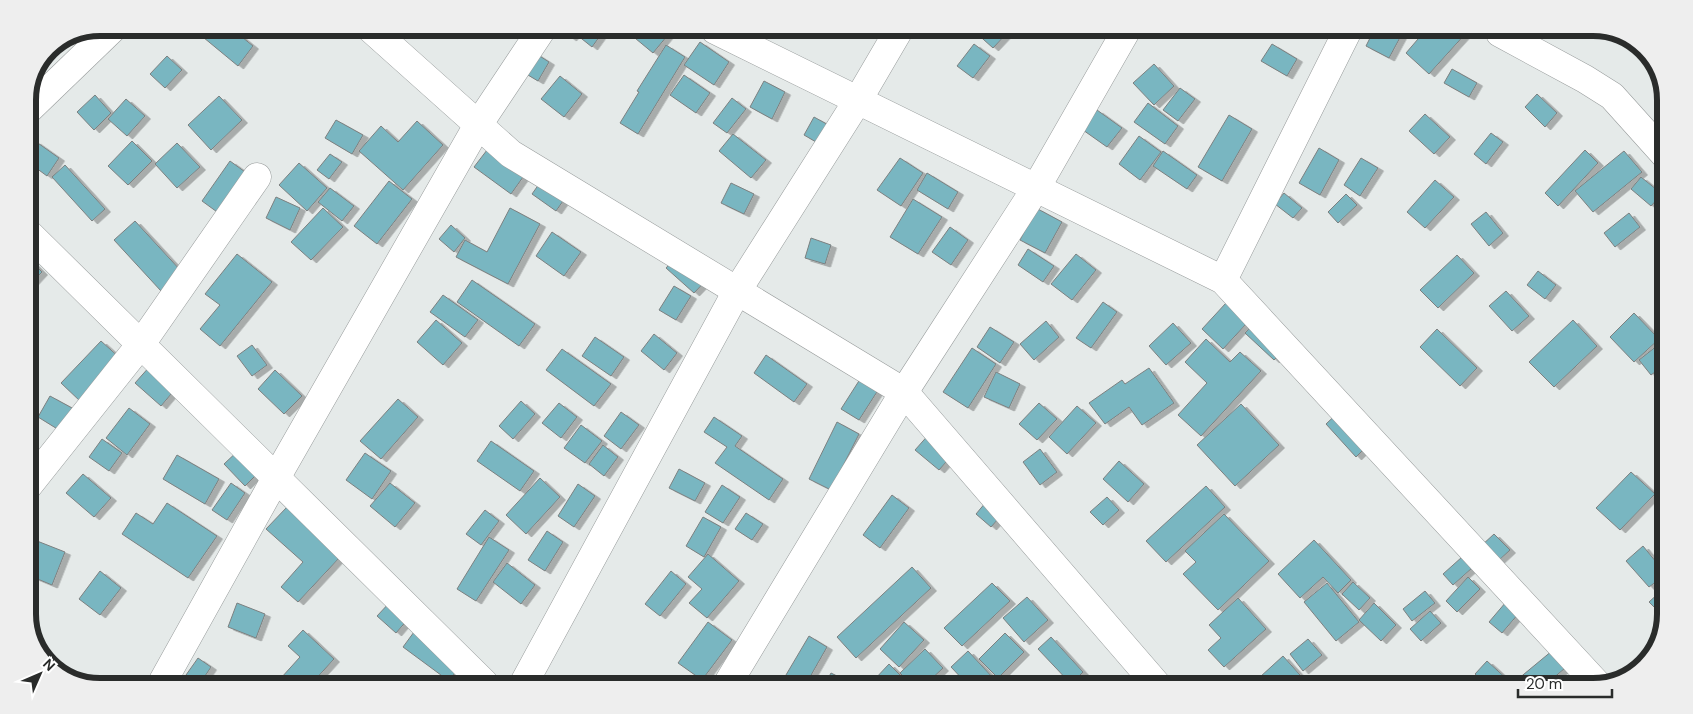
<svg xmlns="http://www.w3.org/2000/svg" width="1693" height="714" font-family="'DM Sans',sans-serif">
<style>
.building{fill:#79b6c1;stroke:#7c8080;filter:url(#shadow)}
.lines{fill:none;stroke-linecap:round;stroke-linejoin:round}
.street-casing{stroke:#989c9c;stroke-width:29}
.secondary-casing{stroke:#989c9c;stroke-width:29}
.street{stroke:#fff;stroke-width:28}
.secondary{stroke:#fff;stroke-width:28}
.rim{fill:none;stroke:#2a2c2b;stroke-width:6}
</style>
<defs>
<filter id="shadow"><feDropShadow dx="5.5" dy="3" stdDeviation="0" flood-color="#0004"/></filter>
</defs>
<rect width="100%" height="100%" fill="#e5eae9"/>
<g class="building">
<polygon points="192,28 231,28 253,46 238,66"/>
<polygon points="559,29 578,29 571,38"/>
<polygon points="581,29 605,29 592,47 577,35"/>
<polygon points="624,29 672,30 653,53"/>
<polygon points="974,31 1009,31 993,48"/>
<polygon points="1373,32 1403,32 1389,58 1366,46"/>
<polygon points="1424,32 1467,32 1429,74 1406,53"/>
<polygon points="700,42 729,62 714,85 684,65"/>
<polygon points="974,44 990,56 973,78 957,66"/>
<polygon points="1272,44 1297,59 1287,76 1261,61"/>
<polygon points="666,45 685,57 638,134 620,123 639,92 637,91"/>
<polygon points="535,53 549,62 538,81 523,72"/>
<polygon points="167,56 182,70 165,88 150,74"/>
<polygon points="1154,64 1174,86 1154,105 1133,83"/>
<polygon points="1452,69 1477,83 1469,97 1444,83"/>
<polygon points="684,75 710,93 696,113 670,95"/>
<polygon points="560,76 582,94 564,117 541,99"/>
<polygon points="764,81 785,92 772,119 750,107"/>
<polygon points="1180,88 1195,99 1178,121 1163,110"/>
<polygon points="1537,94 1557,113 1545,127 1525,107"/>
<polygon points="95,95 111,113 94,130 77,112"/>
<polygon points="219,96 242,120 211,150 188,125"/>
<polygon points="732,98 746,109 727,133 713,123"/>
<polygon points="126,99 145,116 127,136 108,119"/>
<polygon points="1148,103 1178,126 1165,144 1134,122"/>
<polygon points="1097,110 1122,128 1107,147 1083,130"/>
<polygon points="1425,114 1450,137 1434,154 1409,131"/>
<polygon points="1229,115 1252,129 1222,181 1198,167"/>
<polygon points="814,117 834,128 823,146 804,135"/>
<polygon points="336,120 363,135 352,154 325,138"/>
<polygon points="417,121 443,145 403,190 359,151 381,126 398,142"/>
<polygon points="1491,133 1503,142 1486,164 1474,154"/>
<polygon points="733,134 766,160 751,178 719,151"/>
<polygon points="1139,136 1161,152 1140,180 1119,164"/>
<polygon points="497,137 533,163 511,194 474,167"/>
<polygon points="35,141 59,158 47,176 28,162 28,152"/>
<polygon points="132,141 152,161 128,185 108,166"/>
<polygon points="177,143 200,167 177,188 155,164"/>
<polygon points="1319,148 1339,160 1320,195 1299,183"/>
<polygon points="1585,150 1598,163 1558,206 1545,193"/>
<polygon points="1163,151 1197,175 1187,189 1153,166"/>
<polygon points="1624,151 1642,172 1593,212 1575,191"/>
<polygon points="330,154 342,162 329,179 317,170"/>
<polygon points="900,158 923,173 901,206 877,190"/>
<polygon points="1361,158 1378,168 1360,196 1344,185"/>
<polygon points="230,161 252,177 224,217 202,201"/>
<polygon points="299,163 327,188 307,211 279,185"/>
<polygon points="65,165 105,209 92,221 52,177"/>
<polygon points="551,167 575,184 556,211 532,194"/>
<polygon points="927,173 958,192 948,209 917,190"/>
<polygon points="1641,177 1662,194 1651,206 1631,189"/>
<polygon points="1435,180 1454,197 1425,228 1407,212"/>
<polygon points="389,181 412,199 377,244 354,226"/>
<polygon points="731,183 754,194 744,214 721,203"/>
<polygon points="330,188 354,206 342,221 318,202"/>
<polygon points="1284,193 1302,208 1293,218 1275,204"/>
<polygon points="1346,194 1357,205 1338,223 1328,212"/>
<polygon points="276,197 300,208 290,230 266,218"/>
<polygon points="913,199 942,217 918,254 890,237"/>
<polygon points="323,208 343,227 311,260 291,242"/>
<polygon points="510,208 540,224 508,284 456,257 465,240 487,252"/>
<polygon points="1036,208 1062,222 1045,253 1020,240"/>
<polygon points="1486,212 1503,233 1489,246 1471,224"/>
<polygon points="1629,213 1640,227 1615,247 1604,233"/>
<polygon points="135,221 182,272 161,291 114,240"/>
<polygon points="451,225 465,238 454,252 439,239"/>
<polygon points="950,227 968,240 951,265 932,252"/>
<polygon points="552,232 581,252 564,276 536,256"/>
<polygon points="811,238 831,245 825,264 805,258"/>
<polygon points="686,246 714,272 694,293 666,268"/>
<polygon points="1028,249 1054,266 1043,282 1018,265"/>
<polygon points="237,254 272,282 220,346 200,329 220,305 205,294"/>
<polygon points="1076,254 1096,270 1072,300 1051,284"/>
<polygon points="1457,255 1474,273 1438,308 1420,290"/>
<polygon points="28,258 42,272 28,287"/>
<polygon points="1538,271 1556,285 1545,299 1527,285"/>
<polygon points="472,280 535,324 519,346 457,302"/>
<polygon points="674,286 691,296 676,320 659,310"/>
<polygon points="1238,290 1259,310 1223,349 1202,329"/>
<polygon points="1506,291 1529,316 1512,331 1489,306"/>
<polygon points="443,295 478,320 465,337 430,312"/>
<polygon points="1103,302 1117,312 1091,348 1076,338"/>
<polygon points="1634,313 1659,339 1634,362 1610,337"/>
<polygon points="1260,317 1289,345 1274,360 1245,333"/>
<polygon points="436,320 462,343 443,365 417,342"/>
<polygon points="1573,320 1597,346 1554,387 1529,362"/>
<polygon points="1046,321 1059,337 1034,360 1020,344"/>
<polygon points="1173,323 1191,343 1166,365 1149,346"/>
<polygon points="990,327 1014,342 1000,363 977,347"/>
<polygon points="1437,329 1477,368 1460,386 1420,347"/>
<polygon points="654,334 677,353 664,370 641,351"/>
<polygon points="595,337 624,357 611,376 582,356"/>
<polygon points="1206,339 1230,362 1240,352 1261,371 1201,436 1178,415 1207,383 1185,362"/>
<polygon points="101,341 121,359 81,402 61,383"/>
<polygon points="252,345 267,365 252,376 237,356"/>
<polygon points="1658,345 1663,351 1663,366 1651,375 1639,360"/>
<polygon points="972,348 996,364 968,408 943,392"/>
<polygon points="562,349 611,384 594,406 546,370"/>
<polygon points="766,355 807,384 794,402 754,373"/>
<polygon points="151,365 177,387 161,406 135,383"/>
<polygon points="1149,368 1174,403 1142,425 1129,407 1105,424 1089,403 1122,380 1125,384"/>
<polygon points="275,370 302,396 284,414 258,389"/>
<polygon points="996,372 1020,384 1009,408 984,397"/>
<polygon points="864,373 882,384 859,420 841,409"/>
<polygon points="50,396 72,408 59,430 38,417"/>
<polygon points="398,399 418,417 381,459 360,441"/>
<polygon points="521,401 535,414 513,439 499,426"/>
<polygon points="559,403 577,417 561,438 542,423"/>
<polygon points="1039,403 1057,419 1037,440 1019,424"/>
<polygon points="1241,404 1279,445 1235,486 1197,445"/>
<polygon points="1077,406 1096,423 1067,454 1049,437"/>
<polygon points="1344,407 1374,439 1356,457 1326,424"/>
<polygon points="129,408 150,424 127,455 106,438"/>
<polygon points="621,412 639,425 621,449 604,436"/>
<polygon points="714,417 742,436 735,446 783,479 769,500 715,463 727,447 704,432"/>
<polygon points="837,422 859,434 831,490 809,479"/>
<polygon points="581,425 602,441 585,463 564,448"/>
<polygon points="931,432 955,452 939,470 915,450"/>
<polygon points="102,439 122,453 109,471 89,457"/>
<polygon points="491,441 534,471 520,491 477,461"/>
<polygon points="603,445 618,457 604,476 589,464"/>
<polygon points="240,449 261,470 245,486 224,464"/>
<polygon points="1040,449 1057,472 1040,485 1023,462"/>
<polygon points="365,453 391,471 372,499 346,480"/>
<polygon points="177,455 219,479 205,504 163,479"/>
<polygon points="1119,461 1144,484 1128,502 1103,479"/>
<polygon points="679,469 705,483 695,501 669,488"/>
<polygon points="1631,472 1655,494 1620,530 1596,508"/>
<polygon points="83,474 111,498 94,517 66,493"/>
<polygon points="540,478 560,497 526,534 506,515"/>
<polygon points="231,483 245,493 227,520 212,510"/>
<polygon points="390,483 415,503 395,527 370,506"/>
<polygon points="578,484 595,496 574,527 558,516"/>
<polygon points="722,485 740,497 723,523 705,512"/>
<polygon points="1206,486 1225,507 1166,562 1146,541"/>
<polygon points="892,495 909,508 880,548 863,535"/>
<polygon points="991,496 1007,509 991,527 976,514"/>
<polygon points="1107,497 1119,510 1103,525 1090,512"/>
<polygon points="167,503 217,536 188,578 122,534 136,513 153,524"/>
<polygon points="287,507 341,556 298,602 281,587 303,562 266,529"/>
<polygon points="485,510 499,521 481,545 466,534"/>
<polygon points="746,513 763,524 752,540 735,529"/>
<polygon points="1224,514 1269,561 1218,610 1183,574 1196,562 1185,551"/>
<polygon points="703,517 721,527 704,557 686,546"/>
<polygon points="547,531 563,542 545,571 528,560"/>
<polygon points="1494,534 1510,550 1497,562 1481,546"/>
<polygon points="489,537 509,550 476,601 457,589"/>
<polygon points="32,539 65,552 52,585 28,575 28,549"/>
<polygon points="1314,540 1351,580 1338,593 1323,577 1300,598 1278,574"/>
<polygon points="1643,546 1661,568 1661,578 1649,587 1626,561"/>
<polygon points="708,554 739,581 707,618 689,603 702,589 688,577"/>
<polygon points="1462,557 1472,568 1453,585 1443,574"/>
<polygon points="507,563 535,585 521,604 493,582"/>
<polygon points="912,567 931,588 856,658 837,637"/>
<polygon points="100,571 121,588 100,615 79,599"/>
<polygon points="671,571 686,584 660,616 645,604"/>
<polygon points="1468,577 1480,589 1457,612 1446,601"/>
<polygon points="1353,582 1370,598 1359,610 1342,594"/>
<polygon points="992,583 1010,601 962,646 944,628"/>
<polygon points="1327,583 1359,622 1336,641 1304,602"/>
<polygon points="1425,591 1435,603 1412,621 1403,609"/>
<polygon points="1661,591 1660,613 1649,602"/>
<polygon points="1027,597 1048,620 1024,642 1003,618"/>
<polygon points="1238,598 1266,629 1224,667 1208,650 1221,638 1209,625"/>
<polygon points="391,601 409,618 396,633 377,616"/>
<polygon points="1506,602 1519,613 1502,633 1489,622"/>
<polygon points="237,603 265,614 256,638 228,627"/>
<polygon points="1374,603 1396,625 1381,641 1359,620"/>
<polygon points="1430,611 1441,623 1421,641 1410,629"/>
<polygon points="708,622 732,640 702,680 678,663"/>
<polygon points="904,622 924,640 899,667 880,649"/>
<polygon points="303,630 334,659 313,682 285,682 281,678 300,657 288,646"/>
<polygon points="414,632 460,666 449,681 403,647"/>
<polygon points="1005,633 1024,652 998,678 979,659"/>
<polygon points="809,636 827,647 806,684 790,684 783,680"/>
<polygon points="1051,637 1083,672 1071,684 1038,649"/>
<polygon points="1308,639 1322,655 1303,671 1290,654"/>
<polygon points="1564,641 1578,657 1544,686 1514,686 1512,684"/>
<polygon points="925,649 943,668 926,684 911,684 900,673"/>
<polygon points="968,651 995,680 991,684 967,684 951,667"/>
<polygon points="1283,656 1300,675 1288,685 1268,685 1260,677"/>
<polygon points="198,658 211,667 201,682 195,681 186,675"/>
<polygon points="1487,661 1508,680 1503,686 1488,686 1475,674"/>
<polygon points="889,664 900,675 891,684 878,684 874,680"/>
<polygon points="831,673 853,684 825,684"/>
<polygon points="1312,677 1320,686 1303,685"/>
<polygon points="1471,677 1481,686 1462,686"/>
</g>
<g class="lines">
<g class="street-casing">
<g id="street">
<polyline points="370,28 511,154 904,392 1157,685"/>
<polyline points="715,30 1223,280 1598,685"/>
<polyline points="1500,33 1585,79 1612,96 1665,155"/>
<polyline points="28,110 113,28"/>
<polyline points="1223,280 1347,32"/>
<polyline points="28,486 141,344 257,177"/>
<polyline points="163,681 276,478 478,125 542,29"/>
<polyline points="524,683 737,291 858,100 899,30"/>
<polyline points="728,683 904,392 1036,188 1126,31"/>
</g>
</g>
<g class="secondary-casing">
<polyline id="secondary" points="28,233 484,683"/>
</g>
<use href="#street" class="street"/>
<use href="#secondary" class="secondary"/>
</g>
<path d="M0 0H1693V714H0ZM100 36H1593A64 64 0 0 1 1657 100V614A64 64 0 0 1 1593 678H100A64 64 0 0 1 36 614V100A64 64 0 0 1 100 36Z" fill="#eee" fill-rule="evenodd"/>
<path class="rim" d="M100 36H1593A64 64 0 0 1 1657 100V614A64 64 0 0 1 1593 678H100A64 64 0 0 1 36 614V100A64 64 0 0 1 100 36Z"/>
<g transform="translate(40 674) rotate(45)" stroke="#ffffff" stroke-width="4" paint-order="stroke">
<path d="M0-4L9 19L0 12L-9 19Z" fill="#2a2c2b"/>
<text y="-8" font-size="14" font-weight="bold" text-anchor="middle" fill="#2a2c2b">N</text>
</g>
<path d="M1518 689v8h94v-8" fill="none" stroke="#2a2c2b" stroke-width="2.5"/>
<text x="1526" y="689" font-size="15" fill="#2a2c2b" stroke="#ffffff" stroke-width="4" paint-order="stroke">20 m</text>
</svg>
